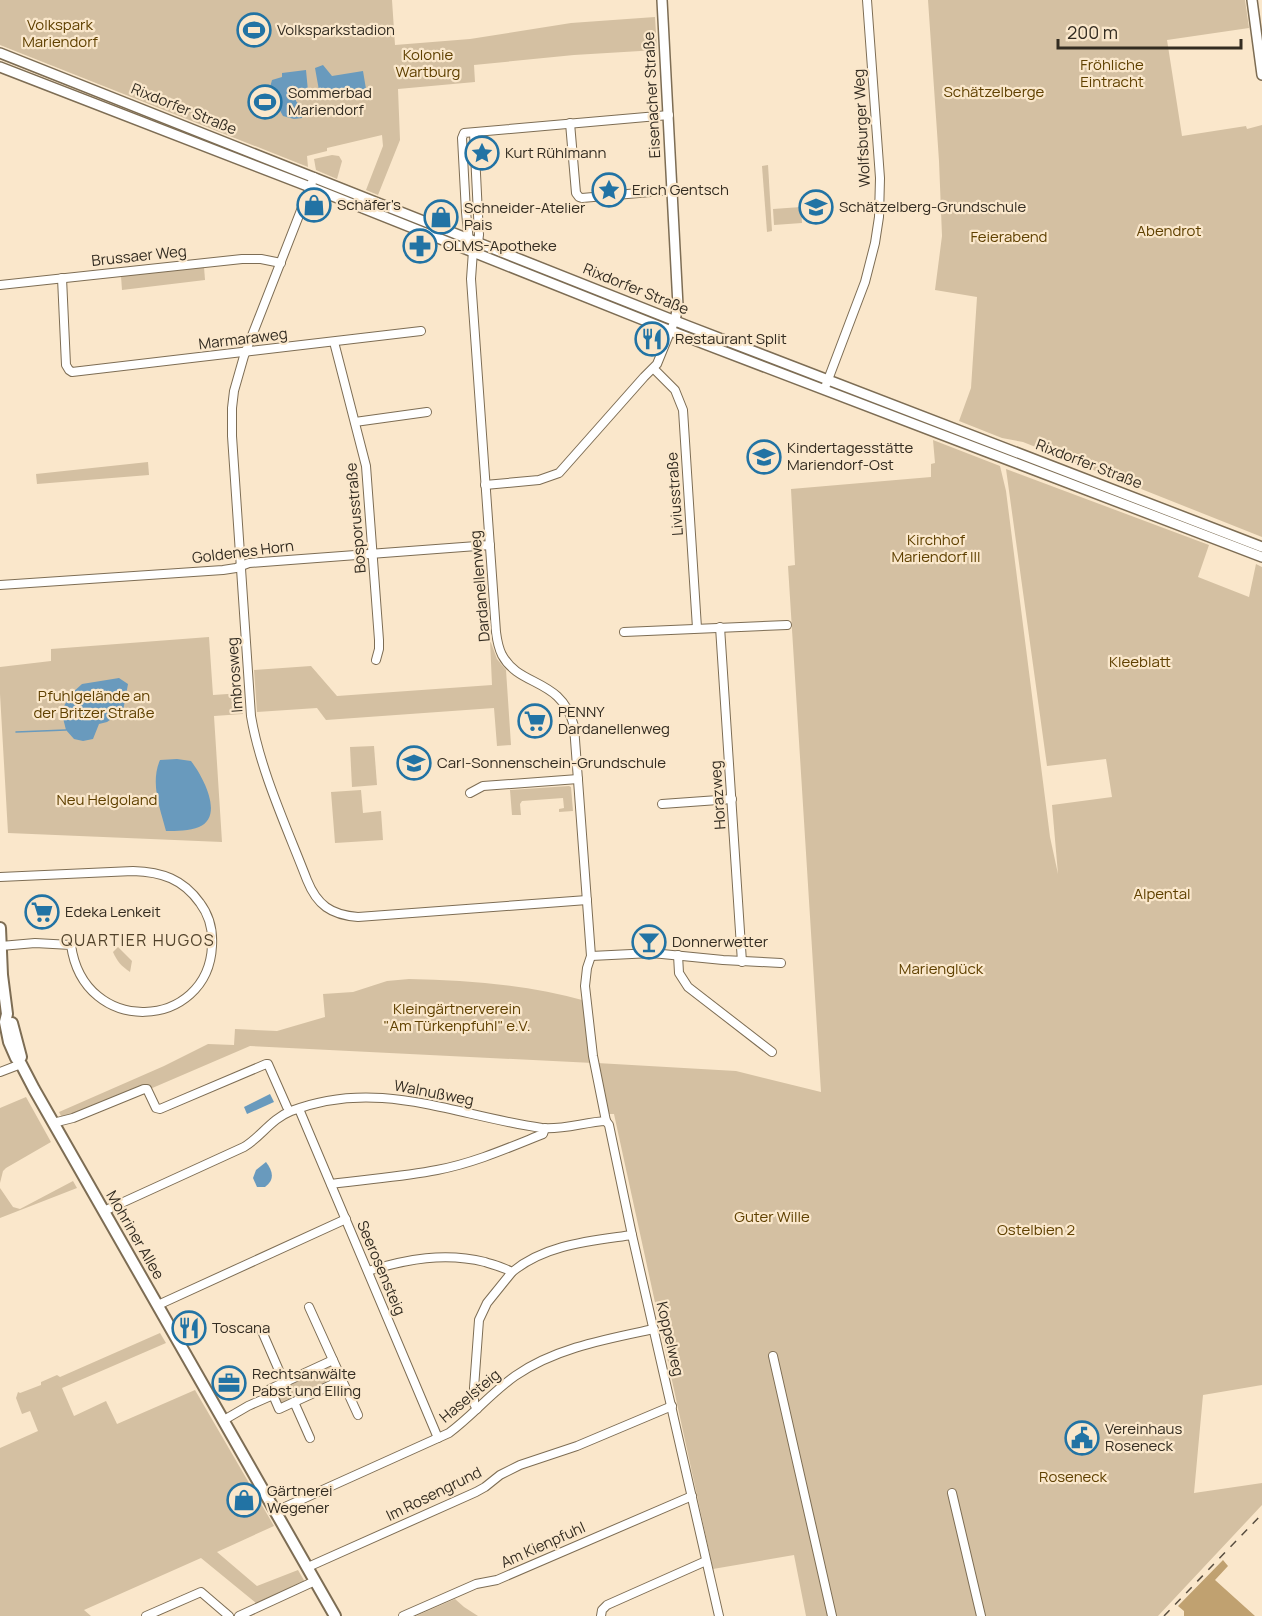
<svg xmlns="http://www.w3.org/2000/svg" width="1262" height="1616" font-family="Manrope,sans-serif">
<style>
.green{fill:#d4c0a2}
.forest{fill:#c0a170}
.water{fill:#699abd}
.lines{fill:none;stroke-linecap:round;stroke-linejoin:round}
.stream{stroke:#699abd;stroke-width:1.5}
.minor-casing{stroke:#7d6d54;stroke-width:10}
.tertiary-casing{stroke:#7d6d54;stroke-width:12}
.secondary-casing{stroke:#7d6d54;stroke-width:14}
.minor{stroke:#fff;stroke-width:8}
.tertiary{stroke:#fff;stroke-width:9}
.secondary{stroke:#fff;stroke-width:10}
.rail{stroke:#584e40;stroke-width:1.5;stroke-dasharray:8 8;stroke-linecap:butt}
.labels{text-anchor:middle;stroke-width:4.5;stroke-linejoin:round;paint-order:stroke}
.park-label{font-size:15px;fill:#5f4000;stroke:#fae7cb}
.poi-label{font-size:15px;fill:#332c21;stroke:#fae7cb;text-anchor:start}
.street-label{font-size:15px;fill:#332c21;stroke:#fae7cb}
.neighbourhood-label{font-size:16px;letter-spacing:1.5px;fill:#52432b;stroke:#fae7cb}
</style>
<rect width="100%" height="100%" fill="#fae7cb"/>
<g class="green">
<polygon points="0,0 392,0 395,45 470,39 571,23 655,17 657,50 574,55 474,65 475,82 398,89 400,140 378,195 366,190 383,146 382,135 327,148 327,151 307,156 308,167 0,45"/>
<polygon points="928,0 1245,0 1249,28 1167,40 1182,136 1246,126 1247,129 1262,125 1262,537 1023,442 1002,438 959,421 971,388 977,297 935,290 942,236 939,161"/>
<polygon points="332,155 339,156 342,161 337,179 316,170 314,159"/>
<polygon points="768,165 772,231 767,232 762,166"/>
<polygon points="801,207 802,223 774,225 773,209"/>
<polygon points="487,248 647,312 646,316 487,255"/>
<polygon points="204,267 205,280 122,290 121,276"/>
<polygon points="971,438 1262,549 1262,554 970,441"/>
<polygon points="933,440 1000,466 1006,491 1050,837 1058,874 1052,805 1112,797 1106,759 1047,766 1006,469 1209,545 1198,577 1249,597 1256,564 1262,567 1262,1385 1203,1395 1194,1493 1262,1483 1262,1505 1158,1616 806,1616 794,1555 713,1569 614,1114 607,1114 597,1063 736,1071 821,1092 788,566 795,565 791,489 931,477 931,464 935,463"/>
<polygon points="148,462 149,475 37,484 36,474"/>
<polygon points="209,637 213,695 242,693 243,714 214,716 222,842 8,833 0,694 0,667 51,661 51,649"/>
<polygon points="490,640 497,659 506,670 511,745 497,746 494,708 326,720 317,708 257,712 254,670 311,666 337,696 492,685"/>
<polygon points="374,746 377,785 352,787 350,747"/>
<polygon points="569,786 571,787 573,811 559,812 559,809 564,808 563,798 522,801 520,804 521,815 512,815 510,790"/>
<polygon points="361,790 363,813 381,811 383,840 335,843 331,792"/>
<path d="M 118,947 L 132,961 L 130,972 C 121,966 117,961 113,952 Z"/>
<path d="M 409,979 C 469,980 528,985 586,1001 L 593,1063 L 250,1046 L 150,1089 L 63,1120 L 59,1112 L 164,1066 L 208,1044 L 234,1045 L 235,1029 L 277,1031 L 325,1017 L 323,994 L 353,992 L 387,981 Z"/>
<polygon points="26,1097 51,1142 6,1168 3,1171 0,1183 0,1108"/>
<polygon points="73,1181 77,1188 0,1218 0,1188 13,1207 20,1209"/>
<polygon points="160,1333 166,1343 62,1388 74,1416 106,1401 117,1424 195,1390 274,1526 217,1552 257,1586 298,1570 305,1582 256,1603 201,1558 84,1610 91,1616 0,1616 0,1448 38,1431 30,1411 22,1414 16,1398 18,1392 20,1393 41,1385 41,1382 57,1375 60,1377"/>
<polygon points="329,1365 332,1366 336,1376 336,1379 283,1404 279,1402 275,1393 275,1390 294,1380 297,1382 308,1377 309,1374"/>
<polygon points="455,1599 464,1607 478,1616 416,1616"/>
</g>
<polygon class="forest" points="1223,1560 1228,1566 1215,1580 1255,1616 1184,1616 1184,1611 1178,1606"/>
<g class="water">
<polygon points="323,65 332,76 363,71 366,89 320,96 315,68"/>
<polygon points="306,70 308,91 295,94 296,101 304,111 302,118 294,119 283,116 269,91 272,80 282,77 282,73"/>
<polygon points="119,678 128,684 123,711 107,722 99,724 93,739 83,741 74,739 66,730 63,718 64,706 71,694 82,684"/>
<path d="M 177,759 L 191,761 C 202,775 225,816 199,827 C 190,831 176,831 166,831 C 160,808 150,783 160,760 Z"/>
<polygon points="270,1094 274,1102 247,1114 244,1107"/>
<path d="M 266,1162 C 273,1171 275,1180 265,1187 L 257,1187 L 253,1178 L 256,1170 Z"/>
</g>
<g class="lines">
<polyline class="stream" points="16,732 66,730"/>
<g class="minor-casing">
<g id="minor">
<polyline points="570,123 576,193 579,197 582,198 673,190"/>
<path d="M 474,133 L 479,235 L 478,242 L 473,251 L 471,279 L 496,632 C 497,640 498,647 502,655 C 520,688 561,677 574,726 L 591,956 L 587,968 L 585,986 L 593,1056 L 606,1121 L 609,1125 L 632,1235 L 719,1616"/>
<path d="M 314,177 L 244,356 L 234,391 L 232,408 L 232,436 L 251,716 C 260,770 287,828 307,880 C 317,905 331,915 358,917 L 587,900"/>
<polyline points="469,242 466,212 462,138 464,133 669,115"/>
<polyline points="62,278 66,365 69,370 72,372 421,331"/>
<polyline points="0,285 242,259 261,259 281,263"/>
<polyline points="334,342 366,466 379,640 379,649 376,660"/>
<polyline points="654,369 675,390 683,410 697,628"/>
<polyline points="826,385 865,282 875,243 879,217 880,178 867,0"/>
<polyline points="355,422 427,412"/>
<polyline points="485,485 539,480 559,473 644,377 657,364 675,320"/>
<polyline points="0,585 223,570 236,568 249,563 490,545"/>
<polyline points="720,627 742,962"/>
<polyline points="624,632 787,625"/>
<polyline points="470,793 483,786 578,779"/>
<polyline points="662,804 732,799"/>
<path d="M 0,877 L 133,871 C 162,872 183,879 200,903 C 209,915 213,931 212,946 C 208,1030 84,1038 71,945 L 35,943 L 1,946"/>
<polyline points="678,955 679,973 688,987 772,1052"/>
<polyline points="591,956 652,953 723,960 781,963"/>
<polyline points="0,1072 21,1064"/>
<polyline points="299,1109 438,1438"/>
<polyline points="53,1123 73,1118 144,1089 147,1089 156,1108 160,1109 266,1064 268,1064 287,1107"/>
<path d="M 331,1184 C 366,1179 402,1177 437,1170 C 474,1163 508,1148 543,1134 L 545,1128"/>
<path d="M 104,1211 L 244,1147 C 261,1137 271,1119 291,1111 C 379,1077 455,1116 542,1128 C 563,1130 585,1122 606,1121"/>
<path d="M 368,1271 C 407,1259 445,1252 485,1262 C 494,1265 503,1267 512,1272 C 546,1244 591,1241 632,1235"/>
<polyline points="158,1305 346,1219"/>
<polyline points="309,1307 333,1360"/>
<polyline points="261,1329 284,1382"/>
<polyline points="773,1356 832,1616"/>
<polyline points="342,1380 358,1415"/>
<polyline points="294,1402 310,1438"/>
<polyline points="477,1409 474,1404 474,1388 479,1320 487,1303 512,1272"/>
<polyline points="224,1420 248,1406 273,1395 279,1409 342,1380 333,1360 270,1389 273,1395"/>
<polyline points="952,1493 981,1616"/>
<path d="M 276,1511 L 449,1433 C 472,1416 491,1393 515,1376 C 555,1348 607,1339 654,1329"/>
<polyline points="308,1567 476,1492 485,1487 500,1475 520,1465 577,1446 672,1406"/>
<polyline points="146,1616 201,1592 229,1616"/>
<polyline points="239,1616 315,1581"/>
<polyline points="403,1616 476,1584 497,1580 692,1496"/>
<polyline points="601,1616 602,1610 607,1605 706,1561"/>
</g>
</g>
<g class="tertiary-casing">
<g id="tertiary">
<polyline points="662,0 678,306 675,320"/>
<polyline points="1252,0 1262,75"/>
<polyline points="0,53 688,326 1262,547"/>
<polyline points="0,67 310,187 681,335 1262,557"/>
</g>
</g>
<g class="secondary-casing">
<g id="secondary">
<polyline points="0,928 2,975 7,1014 5,1022 9,1042 16,1058 21,1064 34,1089 335,1616"/>
<polyline points="12,1023 21,1057"/>
</g>
</g>
<use href="#minor" class="minor"/>
<use href="#tertiary" class="tertiary"/>
<use href="#secondary" class="secondary"/>
<polyline class="rail" points="1164,1616 1262,1514"/>
</g>
<defs>
<g id="stadium-ring" transform="scale(1.725)"><circle r="9.5" fill="#fae7cb" stroke="#2273a4" stroke-width="1.5"/><path d="M0-5a6.5 5 0 1 0 0 10a6.5 5 0 1 0 0-10ZM-3.5-1.8h7v3.6h-7Z" fill="#2273a4"/></g>
<g id="sight-ring" transform="scale(1.725)"><circle r="9.5" fill="#fae7cb" stroke="#2273a4" stroke-width="1.5"/><path d="M0-6L1.8-2.2L6-1.7L2.9 1.2L3.7 5.4L0 3.3L-3.7 5.4L-2.9 1.2L-6-1.7L-1.8-2.2Z" fill="#2273a4"/></g>
<g id="shop-ring" transform="scale(1.725)"><circle r="9.5" fill="#fae7cb" stroke="#2273a4" stroke-width="1.5"/><path d="M-5-2.5h2.3a2.7 3.5 0 0 1 5.4 0H5L5.5 6h-11ZM-1.5-2.5h3a1.5 2.3 0 0 0-3 0Z" fill="#2273a4"/></g>
<g id="school-ring" transform="scale(1.725)"><circle r="9.5" fill="#fae7cb" stroke="#2273a4" stroke-width="1.5"/><path d="M0-5L7-2L0 1L-7-2ZM-4 1L0 2.5L4 1V4Q0 6-4 4Z" fill="#2273a4"/></g>
<g id="pharmacy-ring" transform="scale(1.725)"><circle r="9.5" fill="#fae7cb" stroke="#2273a4" stroke-width="1.5"/><path d="M-2-6h4v4h4v4h-4v4h-4v-4h-4v-4h4Z" fill="#2273a4"/></g>
<g id="restaurant-ring" transform="scale(1.725)"><circle r="9.5" fill="#fae7cb" stroke="#2273a4" stroke-width="1.5"/><path d="M-5-6h1v4h1v-4h1v4h1v-4h1v5L-1.5 .5V6h-2V.5L-5-1ZM5-6V6H3V1.5H1.5Q1.5-4 5-6Z" fill="#2273a4"/></g>
<g id="supermarket-ring" transform="scale(1.725)"><circle r="9.5" fill="#fae7cb" stroke="#2273a4" stroke-width="1.5"/><path d="M-6-5.5h2.5l.6 2H6L4.5 2H-2.5L-4.4-4H-6ZM-1.5 3.2a1.3 1.3 0 1 0 .1 0ZM3 3.2a1.3 1.3 0 1 0 .1 0Z" fill="#2273a4"/></g>
<g id="bar-ring" transform="scale(1.725)"><circle r="9.5" fill="#fae7cb" stroke="#2273a4" stroke-width="1.5"/><path d="M-6-5H6L.8 .8V4.5H3.5V6h-7V4.5H-.8V.8Z" fill="#2273a4"/></g>
<g id="office-ring" transform="scale(1.725)"><circle r="9.5" fill="#fae7cb" stroke="#2273a4" stroke-width="1.5"/><path d="M-6-3h4V-5.5h4V-3h4V5H-6ZM-1-4.5V-3h2v-1.5ZM-6 0V1H6V0Z" fill="#2273a4"/></g>
<g id="civic-ring" transform="scale(1.725)"><circle r="9.5" fill="#fae7cb" stroke="#2273a4" stroke-width="1.5"/><path d="M-.6-6.5H3V-4.5H.6V-3L4-1V1h2V6H-6V1h2V-1L-.6-3ZM-1.2 2.5V6h2.4V2.5Z" fill="#2273a4"/></g>
</defs>
<g fill-rule="evenodd">
<use href="#stadium-ring" x="254" y="30"/>
<use href="#stadium-ring" x="265" y="102"/>
<use href="#sight-ring" x="482" y="153"/>
<use href="#sight-ring" x="609" y="190"/>
<use href="#shop-ring" x="314" y="205"/>
<use href="#school-ring" x="816" y="207"/>
<use href="#shop-ring" x="441" y="217"/>
<use href="#pharmacy-ring" x="420" y="246"/>
<use href="#restaurant-ring" x="652" y="339"/>
<use href="#school-ring" x="764" y="457"/>
<use href="#supermarket-ring" x="535" y="721"/>
<use href="#school-ring" x="414" y="763"/>
<use href="#supermarket-ring" x="42" y="912"/>
<use href="#bar-ring" x="649" y="942"/>
<use href="#restaurant-ring" x="189" y="1328"/>
<use href="#office-ring" x="229" y="1383"/>
<use href="#civic-ring" x="1082" y="1438"/>
<use href="#shop-ring" x="244" y="1500"/>
</g>
<g class="labels">
<g class="park-label">
<text x="60" y="30">Volkspark<tspan x="60" dy="17">Mariendorf</tspan></text>
<text x="428" y="60">Kolonie<tspan x="428" dy="17">Wartburg</tspan></text>
<text x="1112" y="70">Fröhliche<tspan x="1112" dy="17">Eintracht</tspan></text>
<text x="994" y="97">Schätzelberge</text>
<text x="1169" y="236">Abendrot</text>
<text x="1009" y="242">Feierabend</text>
<text x="936" y="545">Kirchhof<tspan x="936" dy="17">Mariendorf III</tspan></text>
<text x="1140" y="667">Kleeblatt</text>
<text x="94" y="701">Pfuhlgelände an<tspan x="94" dy="17">der Britzer Straße</tspan></text>
<text x="107" y="805">Neu Helgoland</text>
<text x="1162" y="899">Alpental</text>
<text x="941" y="974">Marienglück</text>
<text x="457" y="1014">Kleingärtnerverein<tspan x="457" dy="17">"Am Türkenpfuhl" e.V.</tspan></text>
<text x="772" y="1222">Guter Wille</text>
<text x="1036" y="1235">Ostelbien 2</text>
<text x="1073" y="1482">Roseneck</text>
</g>
<g class="poi-label">
<text x="277" y="35">Volksparkstadion</text>
<text x="288" y="98">Sommerbad<tspan x="288" dy="17">Mariendorf</tspan></text>
<text x="505" y="158">Kurt Rühlmann</text>
<text x="632" y="195">Erich Gentsch</text>
<text x="337" y="210">Schäfer's</text>
<text x="839" y="212">Schätzelberg-Grundschule</text>
<text x="464" y="213">Schneider-Atelier<tspan x="464" dy="17">Pais</tspan></text>
<text x="443" y="251">OLMS-Apotheke</text>
<text x="675" y="344">Restaurant Split</text>
<text x="787" y="453">Kindertagesstätte<tspan x="787" dy="17">Mariendorf-Ost</tspan></text>
<text x="558" y="717">PENNY<tspan x="558" dy="17">Dardanellenweg</tspan></text>
<text x="437" y="768">Carl-Sonnenschein-Grundschule</text>
<text x="65" y="917">Edeka Lenkeit</text>
<text x="672" y="947">Donnerwetter</text>
<text x="212" y="1333">Toscana</text>
<text x="252" y="1379">Rechtsanwälte<tspan x="252" dy="17">Pabst und Elling</tspan></text>
<text x="1105" y="1434">Vereinhaus<tspan x="1105" dy="17">Roseneck</tspan></text>
<text x="267" y="1496">Gärtnerei<tspan x="267" dy="17">Wegener</tspan></text>
</g>
<g class="street-label">
<text transform="translate(652 95) rotate(-93)" y="5">Eisenacher Straße</text>
<text transform="translate(184 109) rotate(22)" y="5">Rixdorfer Straße</text>
<text transform="translate(862 128) rotate(-93)" y="5">Wolfsburger Weg</text>
<text transform="translate(139 256) rotate(-6)" y="5">Brussaer Weg</text>
<text transform="translate(636 289) rotate(22)" y="5">Rixdorfer Straße</text>
<text transform="translate(243 339) rotate(-7)" y="5">Marmaraweg</text>
<text transform="translate(1089 464) rotate(21)" y="5">Rixdorfer Straße</text>
<text transform="translate(675 494) rotate(-94)" y="5">Liviusstraße</text>
<text transform="translate(356 518) rotate(-95)" y="5">Bosporusstraße</text>
<text transform="translate(243 552) rotate(-7)" y="5">Goldenes Horn</text>
<text transform="translate(480 586) rotate(-95)" y="5">Dardanellenweg</text>
<text transform="translate(235 675) rotate(-94)" y="5">Imbrosweg</text>
<text transform="translate(718 795) rotate(-94)" y="5">Horazweg</text>
<text transform="translate(434 1093) rotate(11)" y="5">Walnußweg</text>
<text transform="translate(135 1235) rotate(60)" y="5">Mohriner Allee</text>
<text transform="translate(381 1268) rotate(67)" y="5">Seerosensteig</text>
<text transform="translate(670 1339) rotate(77)" y="5">Koppelweg</text>
<text transform="translate(470 1396) rotate(-40)" y="5">Haselsteig</text>
<text transform="translate(434 1494) rotate(-26)" y="5">Im Rosengrund</text>
<text transform="translate(543 1545) rotate(-24)" y="5">Am Kienpfuhl</text>
</g>
<g class="neighbourhood-label">
<text x="138" y="946">QUARTIER HUGOS</text>
</g>
</g>
<path d="M1058 39v9h183v-9" fill="none" stroke="#332c21" stroke-width="3"/>
<text x="1067" y="39" font-size="18" fill="#332c21" stroke="#fae7cb" stroke-width="4.5" paint-order="stroke">200 m</text>
</svg>
